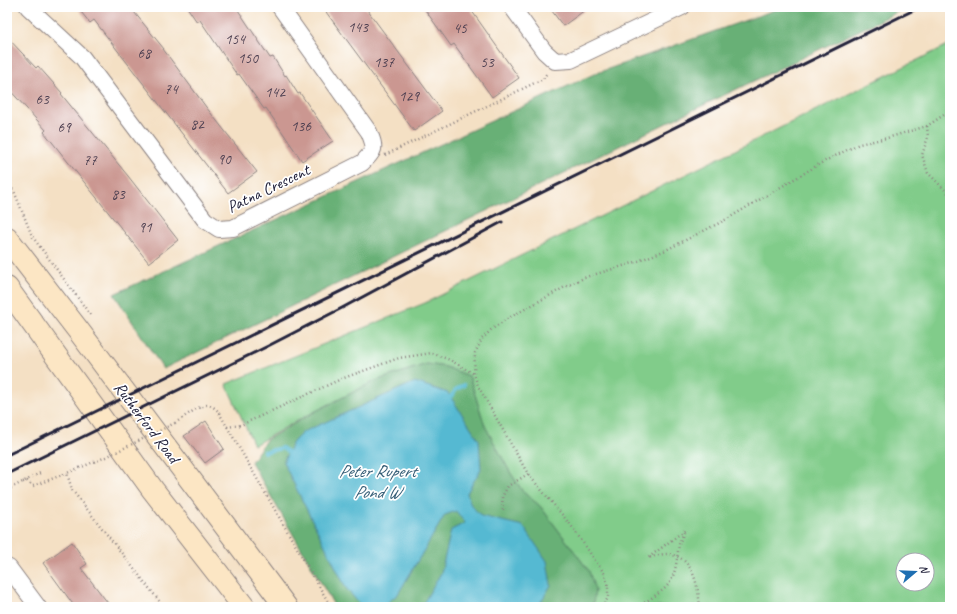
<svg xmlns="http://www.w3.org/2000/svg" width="957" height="614" font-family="Caveat,sans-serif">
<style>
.green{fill:#81cc8a;stroke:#527762;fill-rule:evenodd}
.forest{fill:#68b076;stroke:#456958}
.water{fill:#54b9d2;stroke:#3b6e86}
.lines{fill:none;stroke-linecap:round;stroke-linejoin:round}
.stream{stroke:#54b9d2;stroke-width:4}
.building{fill:#cb9791}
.street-casing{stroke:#8b8180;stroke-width:18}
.secondary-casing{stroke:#8b8180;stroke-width:24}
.path{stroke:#8b8180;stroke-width:2.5;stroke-dasharray:1 3;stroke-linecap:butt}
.street{stroke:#fff;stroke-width:16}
.secondary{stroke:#fce6c4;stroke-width:22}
.rail{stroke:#22223b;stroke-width:3}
.path-bridge{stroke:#8b8180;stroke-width:2.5;stroke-dasharray:1 3;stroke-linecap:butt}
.labels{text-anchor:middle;stroke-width:3.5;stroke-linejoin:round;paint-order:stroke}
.number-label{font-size:15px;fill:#4c3f50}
.street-label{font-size:17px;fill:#22223b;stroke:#fff}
.water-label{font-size:18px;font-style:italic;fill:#365e77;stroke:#fff}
</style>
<rect width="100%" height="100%" fill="#fff"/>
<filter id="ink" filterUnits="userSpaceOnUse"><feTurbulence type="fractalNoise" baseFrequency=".025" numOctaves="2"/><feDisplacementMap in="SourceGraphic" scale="8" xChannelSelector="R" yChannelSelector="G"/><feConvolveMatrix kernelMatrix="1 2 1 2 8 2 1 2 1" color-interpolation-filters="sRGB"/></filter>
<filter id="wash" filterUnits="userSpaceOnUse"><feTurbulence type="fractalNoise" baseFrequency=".012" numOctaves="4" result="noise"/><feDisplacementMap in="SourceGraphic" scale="16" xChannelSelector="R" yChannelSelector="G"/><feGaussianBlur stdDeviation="0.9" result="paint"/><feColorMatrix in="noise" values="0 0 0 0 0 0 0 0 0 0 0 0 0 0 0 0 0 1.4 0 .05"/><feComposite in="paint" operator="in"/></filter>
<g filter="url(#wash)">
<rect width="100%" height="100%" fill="#f4e0c4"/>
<path class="green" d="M 950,44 L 950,607 L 589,607 L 593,604 L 589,571 L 540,506 L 523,492 L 510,472 L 485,426 L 469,376 L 446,367 L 427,364 L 375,381 L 304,417 L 254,445 L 226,384 L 425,303 ZM 903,560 L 927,560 L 927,584 L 903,584 Z"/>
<g class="forest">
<polygon points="783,7 908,7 685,114 163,369 114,294 594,74"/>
<polygon points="427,364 446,367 469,376 485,426 510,472 523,492 540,506 589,571 595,590 593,604 589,607 335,607 251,462 266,440 316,411 375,381"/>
</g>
<polygon class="water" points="415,382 448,393 479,440 481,469 467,493 471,505 481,516 523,526 547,561 551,585 539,605 536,607 421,607 441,573 451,530 465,523 456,511 445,515 398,594 382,607 362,607 346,588 283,462 293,442 303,432"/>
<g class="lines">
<g class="stream">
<polyline points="447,401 457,389 464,385"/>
<polyline points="264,452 282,448 291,454"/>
</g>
</g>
<g id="blocks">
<g class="building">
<polygon points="77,7 130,7 164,49 163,49 206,107 257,172 228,193 94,20 90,23"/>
<polygon points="187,7 236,7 270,58 273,57 285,76 286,75 298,94 300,93 333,141 302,161 266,108 264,109 239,74 237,75 200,20 197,22"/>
<polygon points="333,7 365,7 442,111 414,131 326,12"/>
<polygon points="423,7 469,7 519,78 492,97 454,44 451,46"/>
<polygon points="549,7 589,7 563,26"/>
<polygon points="7,37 36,68 38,66 62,93 61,94 128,176 178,240 149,263 44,132 46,130 7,87"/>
<polygon points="206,421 224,449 205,463 184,436"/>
<polygon points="72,542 87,564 81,568 111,607 75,607 43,563"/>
</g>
</g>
</g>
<g filter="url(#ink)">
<use href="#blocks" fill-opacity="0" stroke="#8b8180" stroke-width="1"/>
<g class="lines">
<g class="street-casing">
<g id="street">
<path d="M 28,7 L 82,57 L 205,220 L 219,229 L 233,228 L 362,163 C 375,150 376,149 369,132 L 280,7"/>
<polyline points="512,7 544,51 555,61 571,60 682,7"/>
<polyline points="7,567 9,568 38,607"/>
</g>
</g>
<g class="secondary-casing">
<g id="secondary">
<polyline points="7,238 78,330 286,607"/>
<polyline points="7,288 153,490 244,607"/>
</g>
</g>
<g class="path">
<polyline points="927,126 928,137 922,155 928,173 950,195"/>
<polyline points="385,155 543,79 547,73"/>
<polyline points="7,183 14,191 32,236 92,317"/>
<path d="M 175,423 C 183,418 198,406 207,405 C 211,405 215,408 218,411 L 331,607"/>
<polyline points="227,427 241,425 341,379 399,358 432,353 450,360 474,374"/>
<polyline points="7,448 10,446"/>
<polyline points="106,457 67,473 72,490 164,607"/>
<polyline points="23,482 27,481 33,486 67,473"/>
<polyline points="7,490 42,472"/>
<polyline points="503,510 502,497 508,486 528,474"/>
<polyline points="602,607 608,598 608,585 604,573 570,524 528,474 478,386 474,374 475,353 482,339 491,330 505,320 565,287 586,277 633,263 666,250 727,219 823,162 859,144 887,138 927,126 950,111"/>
<path d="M 638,607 C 646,601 656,596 664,589 C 677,578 676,560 679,545 C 680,540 683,535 685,530 L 648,558 C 656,556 666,552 673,555 C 695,561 698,588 700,607"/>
</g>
<use href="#street" class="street"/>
<use href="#secondary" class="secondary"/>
<g class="rail">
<polyline points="7,455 920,7"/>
<polyline points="7,474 268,346 342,308 502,222"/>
</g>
<polyline class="path-bridge" points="106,457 175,423"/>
</g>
</g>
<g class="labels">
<g class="number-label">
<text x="358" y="32">143</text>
<text x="460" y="33">45</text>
<text x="235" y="44">154</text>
<text x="144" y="58">68</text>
<text x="248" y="63">150</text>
<text x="384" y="67">137</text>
<text x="487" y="67">53</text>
<text x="171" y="94">74</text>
<text x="275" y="97">142</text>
<text x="409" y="101">129</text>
<text x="42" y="104">63</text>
<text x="197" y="129">82</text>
<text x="301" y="131">136</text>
<text x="64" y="132">69</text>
<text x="224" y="164">90</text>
<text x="90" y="165">77</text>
<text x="118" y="199">83</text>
<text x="145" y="232">91</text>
</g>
<g class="street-label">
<text transform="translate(268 188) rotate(-26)" y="6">Patna Crescent</text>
<text transform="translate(147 422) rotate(53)" y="6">Rutherford Road</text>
</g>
<g class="water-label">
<text x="377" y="477">Peter Rupert<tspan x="377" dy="21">Pond W</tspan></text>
</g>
</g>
<rect width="957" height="614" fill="none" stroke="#fff" stroke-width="24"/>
<g transform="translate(915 572) rotate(71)"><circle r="19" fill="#ffffff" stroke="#a7a7b1"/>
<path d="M0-3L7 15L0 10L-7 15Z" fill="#1f6fb2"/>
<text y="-6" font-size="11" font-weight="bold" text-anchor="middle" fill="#22223b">N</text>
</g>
</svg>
